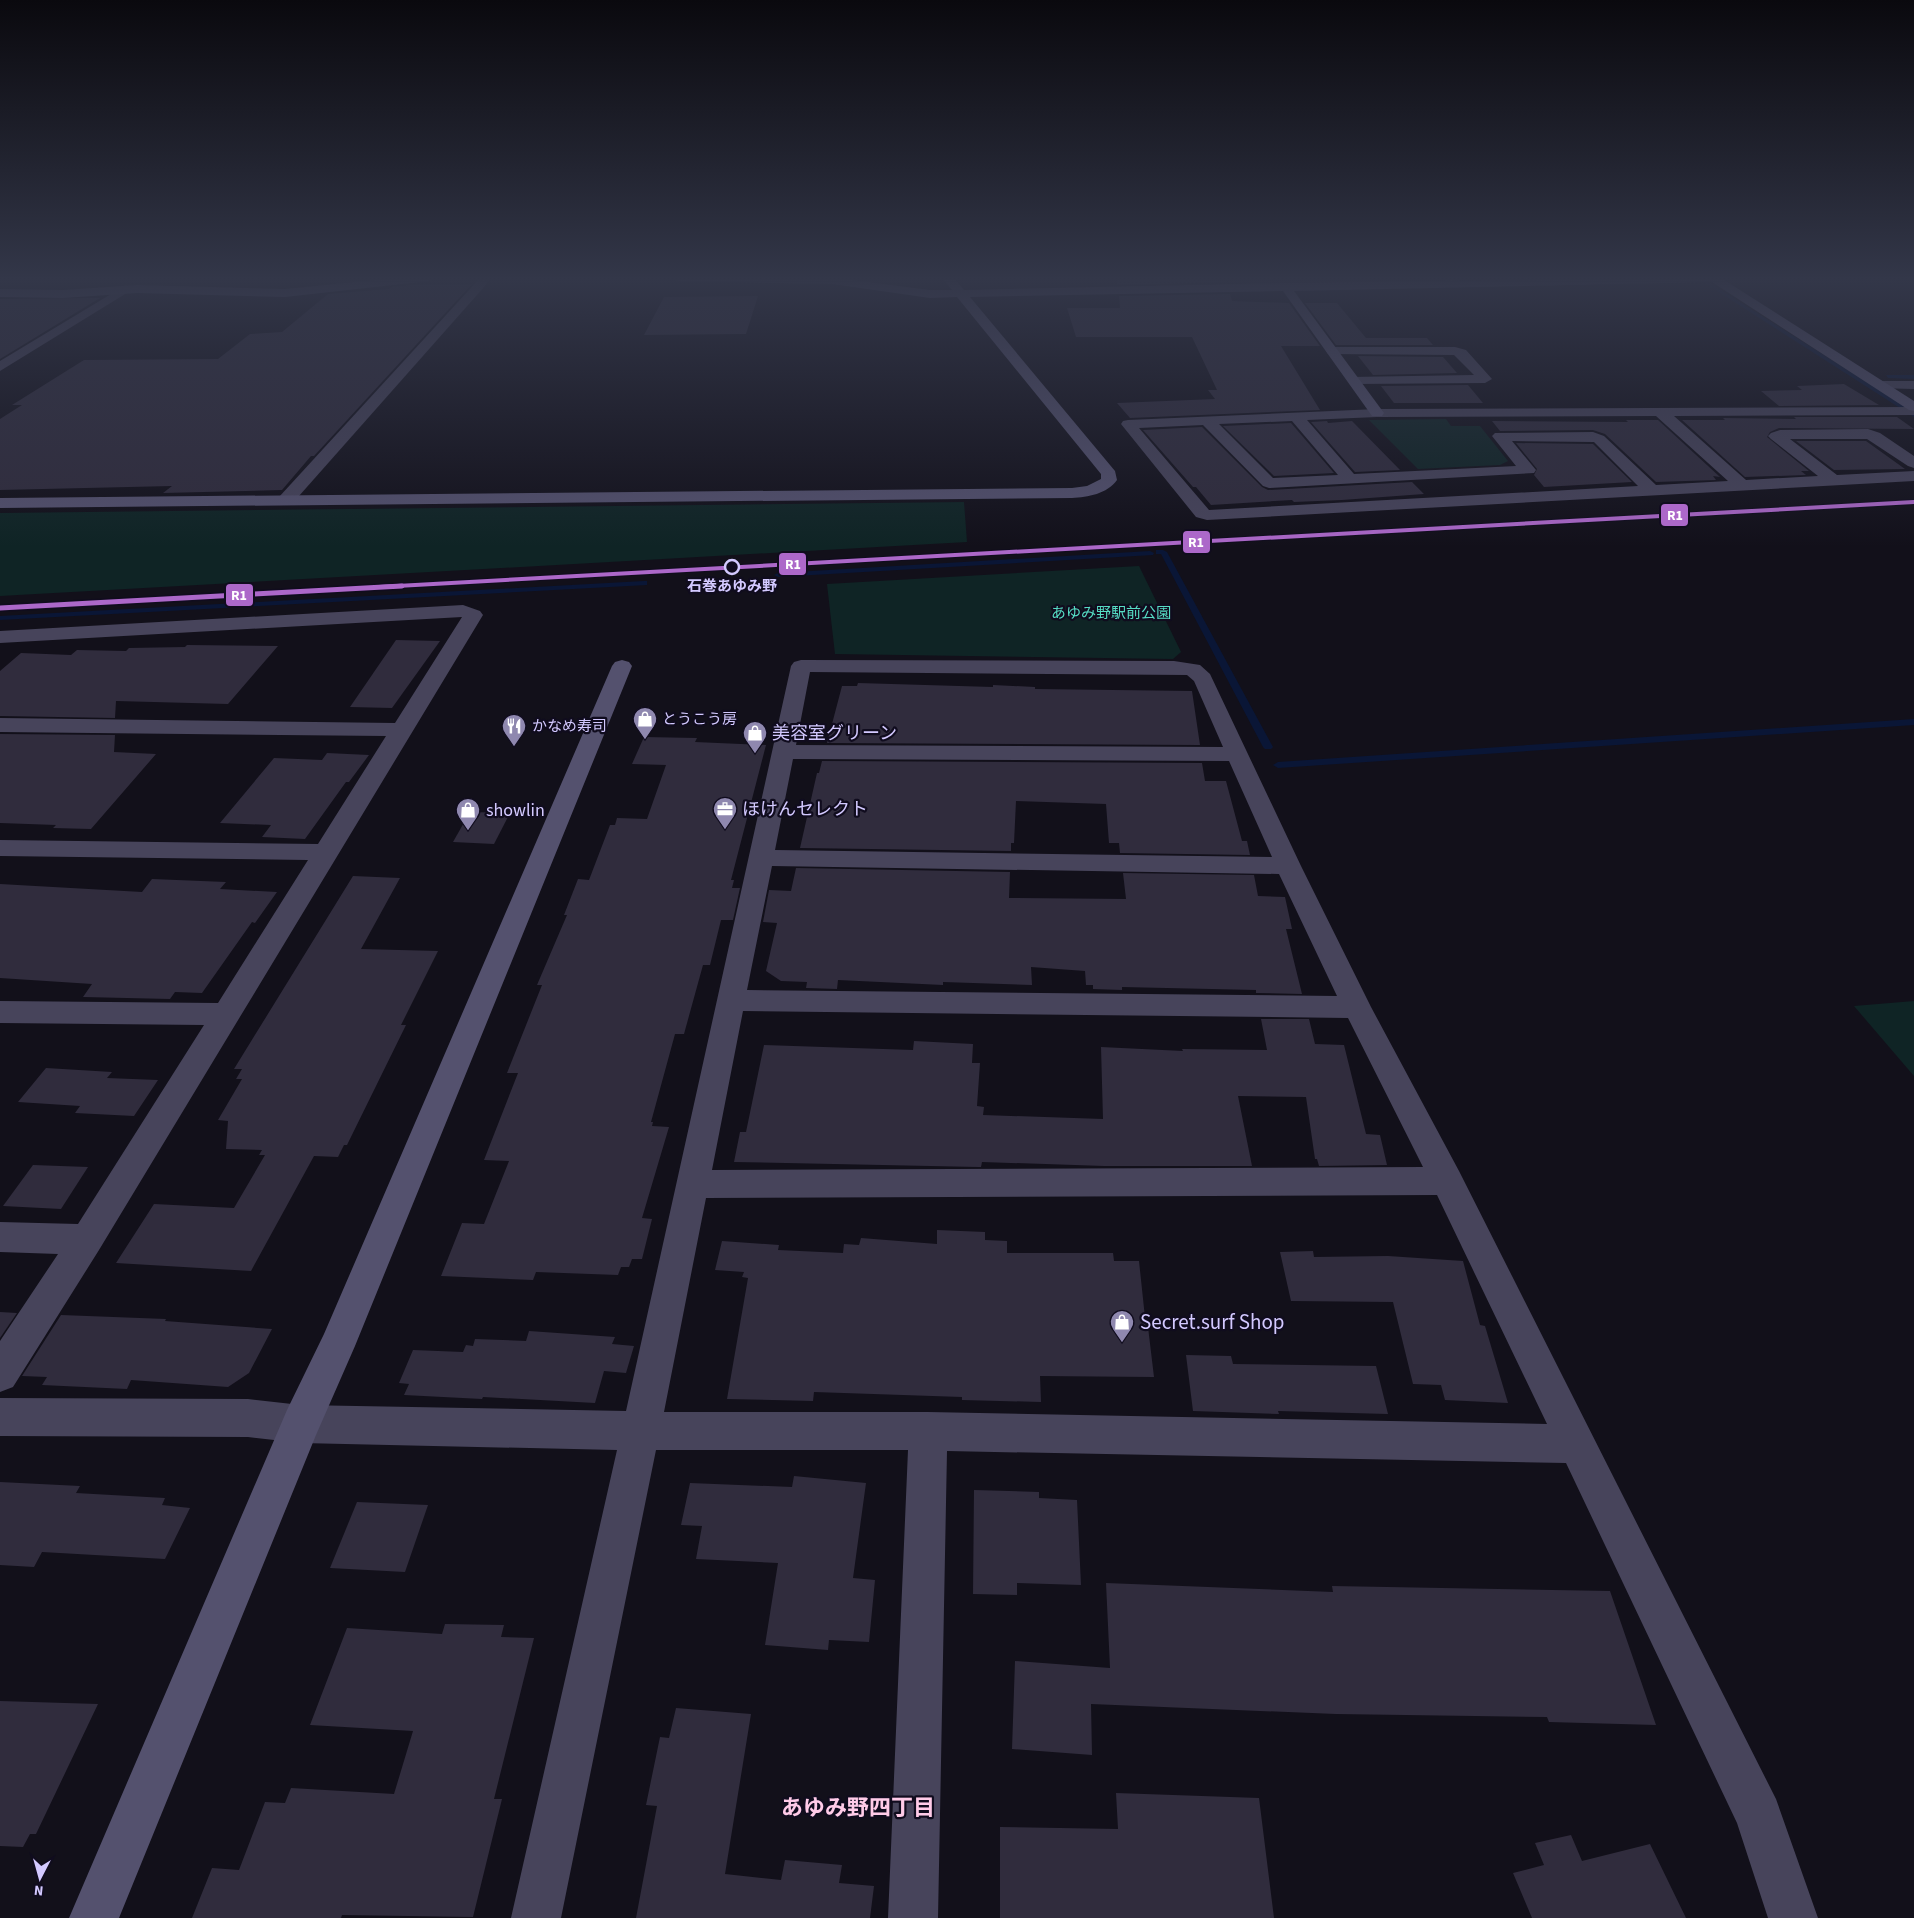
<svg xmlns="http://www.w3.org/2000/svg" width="1914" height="1918" font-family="'Source Sans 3','Noto Sans JP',sans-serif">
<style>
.green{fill:#0f2425}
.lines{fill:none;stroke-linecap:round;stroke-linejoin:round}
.stream{fill:#0a1636;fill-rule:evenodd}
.building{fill:#302c3d}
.street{fill:#47445b;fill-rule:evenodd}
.secondary{fill:#54516e;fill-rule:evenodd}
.rail-1-far1-casing{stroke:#100c1e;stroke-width:6}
.rail-1-casing{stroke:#100c1e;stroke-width:8}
.rail-1-far1{stroke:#ac68c9;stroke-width:4}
.rail-1{stroke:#ac68c9;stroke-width:5}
.stop-dot{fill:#100c1e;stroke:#d3c9ff;stroke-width:2.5}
.labels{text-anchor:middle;stroke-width:4.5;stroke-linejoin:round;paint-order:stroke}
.far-stop-label{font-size:15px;font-weight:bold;fill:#d3c9ff;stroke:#100c1e}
.far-park-label{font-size:15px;fill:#56ddc5;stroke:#100c1e}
.far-poi-label{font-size:15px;fill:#d3c9ff;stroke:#100c1e;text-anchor:start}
.poi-label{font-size:18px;fill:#d3c9ff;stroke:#100c1e;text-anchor:start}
.near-poi-label{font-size:21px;fill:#d3c9ff;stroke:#100c1e;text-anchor:start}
.near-neighbourhood-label{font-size:22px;font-weight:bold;fill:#ffcbe8;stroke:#100c1e}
.line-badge{stroke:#100c1e;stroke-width:2}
.badge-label{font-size:14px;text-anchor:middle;font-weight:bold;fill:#fff}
</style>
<rect width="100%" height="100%" fill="#12101a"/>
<g class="green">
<polygon points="1446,419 1451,426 1480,426 1508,461 1500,465 1418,469 1369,420"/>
<polygon points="964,502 967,542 0,596 0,513"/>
<polygon points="1139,566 1181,652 1173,659 835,654 827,584"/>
<polygon points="1914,1001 1914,1076 1854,1006"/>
</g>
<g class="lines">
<g class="stream">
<polygon points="1697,278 1702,278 1914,412 1914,417"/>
<polygon points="1886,375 1914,375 1914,379 1888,378"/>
<polygon points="1156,550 1163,550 1167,552 1273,747 1271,749 1265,749 1263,747 1161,554 1156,554"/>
<polygon points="1150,551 1154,553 1153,555 778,577 774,575 778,573"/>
<polygon points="644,581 647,581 647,585 0,620 0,616"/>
<polygon points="1914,719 1914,725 1278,768 1273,765 1278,762"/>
</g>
</g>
<g class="building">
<polygon points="1117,278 1144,278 1228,282 1117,285"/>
<polygon points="472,284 314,456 311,456 282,490 163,493 172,486 0,490 0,419 22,405 12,405 84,360 218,359 250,334 282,332 328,294 389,289 391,287 410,285"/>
<polygon points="1230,294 1232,301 1289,303 1320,346 1281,346 1320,410 1130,418 1117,403 1215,399 1208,390 1217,390 1192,337 1076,337 1067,308 1120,308 1119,296"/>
<polygon points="758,296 746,334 644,335 664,297"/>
<polygon points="86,298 100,298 0,359 0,299"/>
<polygon points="1305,303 1337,303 1366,338 1427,338 1433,345 1336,345"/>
<polygon points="1358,356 1443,357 1457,373 1373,375"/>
<polygon points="1844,384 1879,405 1779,406 1761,391 1802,390 1797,386"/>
<polygon points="1468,385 1483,403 1394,403 1381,386"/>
<polygon points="1794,417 1897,417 1914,429 1779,428 1770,432 1767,437 1809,471 1801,471 1806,475 1745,477 1682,420 1725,420 1723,418 1796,419"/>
<polygon points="1626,420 1658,420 1720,477 1713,476 1716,480 1656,482 1605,434 1593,430 1500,431 1492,421 1628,422"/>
<polygon points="1327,421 1328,423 1352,421 1400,470 1355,472 1311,422"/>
<polygon points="1291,423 1334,473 1274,476 1223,426"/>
<polygon points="1202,427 1262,487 1268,490 1412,482 1424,494 1342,500 1294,502 1292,500 1211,505 1196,487 1193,487 1143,430"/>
<polygon points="1796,441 1866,441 1905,469 1834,470"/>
<polygon points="1516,443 1593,444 1632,482 1544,487 1534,475 1537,469"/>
<polygon points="396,640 440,641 392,708 350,707"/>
<polygon points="187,645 278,646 228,704 116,701 115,718 0,716 0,671 21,653 71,655 77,650 126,651 129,648 185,647"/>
<polygon points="858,683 993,687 993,685 1035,687 1035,689 1192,691 1200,745 827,743 842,686 857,686"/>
<polygon points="0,734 115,735 114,752 156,754 91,829 53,828 56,825 0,823"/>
<polygon points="644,737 697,738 695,742 766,745 731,880 734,880 732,888 740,888 733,920 721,920 710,965 703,965 684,1034 675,1034 651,1122 653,1122 652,1126 669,1127 642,1218 652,1219 642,1259 632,1259 629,1267 621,1267 618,1275 536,1272 533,1280 441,1276 462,1223 484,1224 509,1161 484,1160 518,1073 507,1073 542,985 537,985 567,915 564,915 578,879 589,880 610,825 615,825 617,818 647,819 666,765 632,764"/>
<polygon points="327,753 369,755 349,782 346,782 305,839 262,837 271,825 220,823 274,758 322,760"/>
<polygon points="822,761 1202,763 1205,781 1226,781 1242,841 1247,841 1250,855 1120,853 1119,843 1109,843 1106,804 1016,801 1014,843 1011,843 1011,851 800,848 817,773 819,773"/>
<polygon points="470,812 510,813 494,844 453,842"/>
<polygon points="796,868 1010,872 1009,898 1126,899 1123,873 1254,875 1258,896 1285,897 1292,929 1286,929 1302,994 1256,993 1256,990 1122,987 1122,990 1093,989 1093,985 1086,985 1085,971 1031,967 1032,985 943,982 943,985 838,980 837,989 806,988 807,982 781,981 766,971 777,923 763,922 769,890 791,891"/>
<polygon points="353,876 400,878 361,949 438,951 401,1025 406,1025 347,1145 344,1145 338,1157 314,1156 251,1271 116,1263 154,1204 234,1208 265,1155 259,1155 262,1150 226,1149 228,1121 218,1120 242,1079 236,1079 242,1069 234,1069"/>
<polygon points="152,879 226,882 220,889 277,892 255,923 252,922 202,993 175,992 170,999 83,997 92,984 0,978 0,884 142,892"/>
<polygon points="1261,1019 1309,1019 1315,1044 1344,1045 1366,1134 1380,1135 1387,1165 1319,1166 1317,1159 1315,1159 1306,1097 1238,1096 1252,1166 1104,1166 982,1162 981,1167 978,1167 734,1162 740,1132 746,1132 764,1045 913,1050 914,1041 973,1044 972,1063 980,1063 977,1106 984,1107 983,1115 1103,1119 1101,1047 1183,1051 1182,1049 1267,1050"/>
<polygon points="46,1068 112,1072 107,1078 158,1080 134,1116 75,1113 80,1106 18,1102"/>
<polygon points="33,1165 88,1167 61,1209 3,1206"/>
<polygon points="937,1230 985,1232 985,1240 1007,1241 1007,1253 1113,1253 1114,1261 1139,1261 1146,1327 1148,1327 1154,1377 1040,1376 1041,1402 962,1400 962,1397 814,1392 813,1401 727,1399 748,1278 742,1277 744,1272 715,1270 722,1241 779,1245 778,1250 843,1253 844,1244 859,1245 861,1238 937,1244"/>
<polygon points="1313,1251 1314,1257 1388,1256 1463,1261 1480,1325 1485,1326 1508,1403 1445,1400 1441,1385 1413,1384 1393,1302 1291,1301 1280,1252"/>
<polygon points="0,1312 17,1313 0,1338"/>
<polygon points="61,1315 166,1319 165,1321 272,1329 249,1373 228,1387 131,1380 127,1389 42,1385 47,1377 22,1376"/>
<polygon points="529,1331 615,1337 612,1344 634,1346 626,1373 604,1371 595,1403 483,1397 482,1399 404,1395 409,1384 399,1383 413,1350 463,1352 466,1345 473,1346 475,1339 526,1341"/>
<polygon points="1186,1355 1231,1356 1233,1364 1376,1366 1388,1414 1278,1411 1279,1414 1193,1411"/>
<polygon points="794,1476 866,1483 853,1578 875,1580 869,1642 829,1640 828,1650 765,1645 778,1563 696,1559 702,1526 681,1525 690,1483 792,1487"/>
<polygon points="0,1482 80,1486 76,1493 165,1498 162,1505 190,1508 165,1559 42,1552 34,1567 0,1565"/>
<polygon points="974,1490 1039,1492 1039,1498 1077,1500 1081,1585 1017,1583 1017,1595 973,1594"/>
<polygon points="357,1502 428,1505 405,1572 330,1568"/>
<polygon points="1106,1583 1333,1592 1332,1586 1610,1591 1656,1725 1549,1722 1547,1717 1336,1714 1091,1704 1092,1755 1012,1749 1015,1661 1110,1668"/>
<polygon points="445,1624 504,1625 501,1637 534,1638 494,1799 502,1799 473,1917 342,1915 341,1918 192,1918 212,1868 239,1870 265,1802 285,1803 291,1788 394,1794 413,1731 310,1725 347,1628 442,1634"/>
<polygon points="0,1701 98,1704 36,1834 30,1834 23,1847 0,1846"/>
<polygon points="676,1708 751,1714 725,1874 781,1880 785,1860 842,1865 839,1883 874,1886 870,1918 636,1918 657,1806 646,1805 660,1737 669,1738"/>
<polygon points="1116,1793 1259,1798 1274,1918 1000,1918 1000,1827 1118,1829"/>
<polygon points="1571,1835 1582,1861 1650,1844 1686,1918 1532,1918 1513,1873 1544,1865 1535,1843"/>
</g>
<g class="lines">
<g class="street">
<polygon points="480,278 492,278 291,505 279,505 277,501 279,497"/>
<polygon points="1443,278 1457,278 1462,283 1460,285 1452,285"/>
<polygon points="126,285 132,289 130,291 0,371 0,361"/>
<polygon points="1333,347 1455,347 1466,350 1492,379 1485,383 1355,384 1350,383 1348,380 1350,377 1474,375 1454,355 1328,354 1326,351 1328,348"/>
<polygon points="1881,381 1914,381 1914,389 1876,388 1874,385 1876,382"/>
<path d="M 1914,407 L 1914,415 L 1674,416 L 1746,480 L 1818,476 L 1771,439 L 1768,436 L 1771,433 L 1780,430 L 1868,429 L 1880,433 L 1914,456 L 1914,468 L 1908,466 L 1867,439 L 1790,439 L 1837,475 L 1914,471 L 1914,481 L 1207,520 L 1196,517 L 1121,424 L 1123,421 L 1128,420 L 1377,409 ZM 1656,416 L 1728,481 L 1656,485 L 1604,436 L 1593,432 L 1495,433 L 1492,436 L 1516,466 L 1354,474 L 1307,420 L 1377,417 ZM 1292,421 L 1338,475 L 1273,478 L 1219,424 ZM 1203,425 L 1263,486 L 1269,488 L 1534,473 L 1536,470 L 1512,441 L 1594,442 L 1638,486 L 1209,510 L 1139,428 Z"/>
<polygon points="463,605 480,611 483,615 99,1250 13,1387 0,1392 0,1341 58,1254 0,1252 0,1222 78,1224 204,1025 0,1023 0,1001 218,1003 308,860 0,856 0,840 318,844 386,736 0,732 0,718 395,723 462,617 0,643 0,631"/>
<path d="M 801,660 L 1174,661 L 1200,665 L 1210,674 L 1301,866 L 1371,1007 L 1459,1171 L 1776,1799 L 1818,1918 L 1768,1918 L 1737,1823 L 1566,1463 L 947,1451 L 938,1918 L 888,1918 L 908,1450 L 656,1450 L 561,1918 L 511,1918 L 617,1450 L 301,1443 L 248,1437 L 0,1436 L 0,1398 L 248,1399 L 301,1405 L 626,1411 L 791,666 L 794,662 ZM 810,672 L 1187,675 L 1194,681 L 1223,747 L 796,745 ZM 793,759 L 1229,761 L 1272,857 L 775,850 ZM 772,866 L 1279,874 L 1337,996 L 747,990 ZM 743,1011 L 1348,1018 L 1423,1167 L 712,1170 ZM 1437,1195 L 1547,1424 L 928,1412 L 664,1412 L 706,1198 Z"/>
</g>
<g class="secondary">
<polygon points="395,278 435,278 429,281 285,297 137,293 63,298 0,297 0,289 63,290 137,285 285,289"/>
<path d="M 672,278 L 836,278 L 930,290 L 952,290 L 942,278 L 954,278 L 964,290 L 1285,283 L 1721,278 L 1914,401 L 1914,411 L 1909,410 L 1712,282 L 1294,291 L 1384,413 L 1382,416 L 1372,416 L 1283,291 L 970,297 L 1115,471 L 1117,480 C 1107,494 1088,497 1072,498 L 0,508 L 0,498 L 1072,488 L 1087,486 L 1101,479 L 1101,474 L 957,297 L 930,298 L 832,284 L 678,281 Z"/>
<polygon points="622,660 629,662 632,666 355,1346 316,1435 119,1918 69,1918 287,1410 324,1334 612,666 615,662"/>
</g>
<g class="rail-1-far1-casing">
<polyline id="rail-1-far1" points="379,587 1914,502"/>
</g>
<g class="rail-1-casing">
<polyline id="rail-1" points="0,608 402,586"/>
</g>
<use href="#rail-1-far1" class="rail-1-far1"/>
<use href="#rail-1" class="rail-1"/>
</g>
<linearGradient id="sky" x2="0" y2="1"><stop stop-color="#0a090e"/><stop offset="0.51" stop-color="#333749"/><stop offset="1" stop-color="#333749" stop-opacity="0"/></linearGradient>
<rect width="1914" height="547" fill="url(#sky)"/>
<defs>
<g id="shop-pin" transform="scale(1.25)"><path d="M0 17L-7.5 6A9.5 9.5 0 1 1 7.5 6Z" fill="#8f88af" stroke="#100c1e"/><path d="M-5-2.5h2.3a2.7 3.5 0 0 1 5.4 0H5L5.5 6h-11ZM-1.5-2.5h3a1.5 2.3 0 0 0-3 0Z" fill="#fff"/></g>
<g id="restaurant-pin" transform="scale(1.25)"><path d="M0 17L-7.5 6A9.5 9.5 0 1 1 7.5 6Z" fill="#8f88af" stroke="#100c1e"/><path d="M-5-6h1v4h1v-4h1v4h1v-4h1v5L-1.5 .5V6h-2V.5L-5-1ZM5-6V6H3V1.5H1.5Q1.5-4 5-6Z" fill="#fff"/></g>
<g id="office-pin" transform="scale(1.25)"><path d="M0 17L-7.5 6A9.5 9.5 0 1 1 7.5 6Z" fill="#8f88af" stroke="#100c1e"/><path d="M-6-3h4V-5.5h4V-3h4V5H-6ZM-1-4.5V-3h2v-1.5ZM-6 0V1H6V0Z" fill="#fff"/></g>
</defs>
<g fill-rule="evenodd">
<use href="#shop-pin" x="645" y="719"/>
<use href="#restaurant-pin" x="514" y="726"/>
<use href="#shop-pin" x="755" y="733"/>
<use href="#office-pin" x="725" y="809"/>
<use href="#shop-pin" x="468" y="810"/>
<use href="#shop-pin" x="1122" y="1322"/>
</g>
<circle class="stop-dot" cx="732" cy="567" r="7"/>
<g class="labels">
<g class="far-stop-label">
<text x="732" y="591">石巻あゆみ野</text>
</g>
<g class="far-park-label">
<text x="1111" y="618">あゆみ野駅前公園</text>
</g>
<g class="far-poi-label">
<text x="662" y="724">とうこう房</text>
<text x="532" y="731">かなめ寿司</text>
</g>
<g class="poi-label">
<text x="772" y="739">美容室グリーン</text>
<text x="742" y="815">ほけんセレクト</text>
<text x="486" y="816">showlin</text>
</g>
<g class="near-poi-label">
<text x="1140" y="1329">Secret.surf Shop</text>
</g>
<g class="near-neighbourhood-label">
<text x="858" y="1815">あゆみ野四丁目</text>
</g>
</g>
<g class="line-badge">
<rect x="1660" y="503" width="29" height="24" rx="5" fill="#ac68c9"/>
<rect x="1182" y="530" width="29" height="24" rx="5" fill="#ac68c9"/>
<rect x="778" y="552" width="29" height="24" rx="5" fill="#ac68c9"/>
<rect x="225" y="583" width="29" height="24" rx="5" fill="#ac68c9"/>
</g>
<g class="badge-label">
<text x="1675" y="520">R1</text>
<text x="1196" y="547">R1</text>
<text x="793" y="569">R1</text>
<text x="239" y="600">R1</text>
</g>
<g transform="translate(40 1878) rotate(186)" stroke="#100c1e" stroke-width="4" paint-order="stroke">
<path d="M0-4L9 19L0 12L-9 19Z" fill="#d3c9ff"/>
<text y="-8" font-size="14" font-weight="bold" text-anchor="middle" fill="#d3c9ff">N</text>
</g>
</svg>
